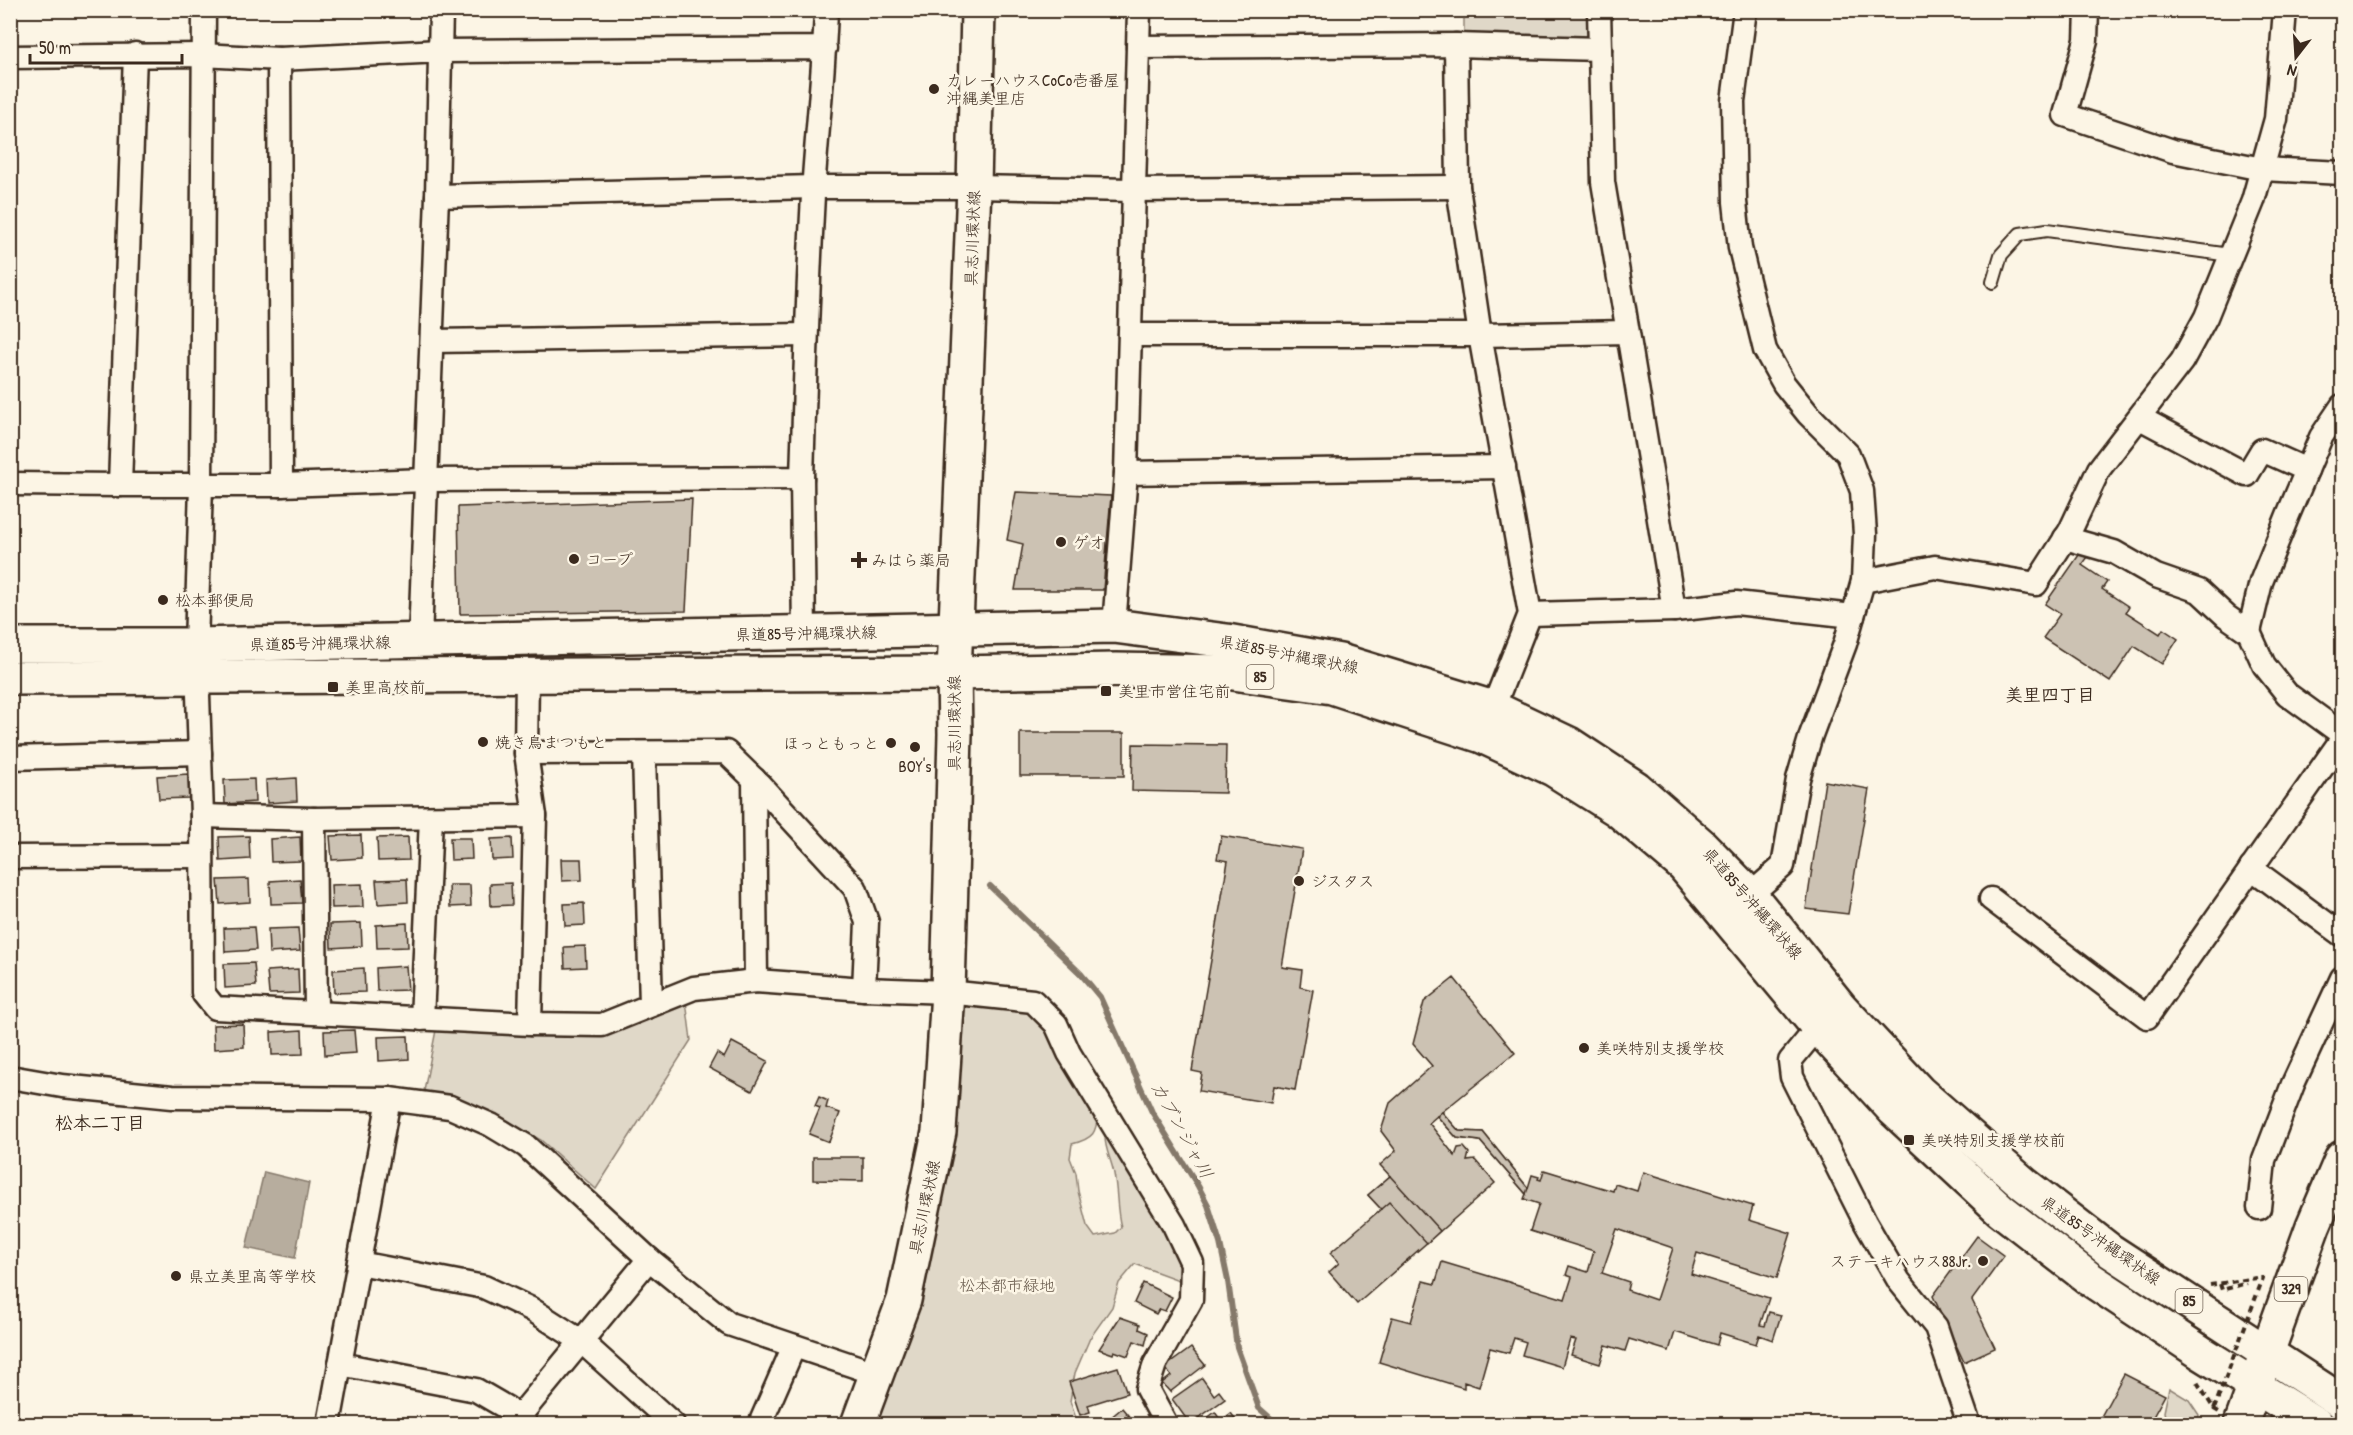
<svg xmlns="http://www.w3.org/2000/svg" width="2353" height="1435" font-family="'Patrick Hand','Klee One',sans-serif">
<style>
.green{fill:#e0d8c8;stroke:#8e8173;stroke-width:1.5}
.water{fill:#b7ad9e;stroke:#85796b;stroke-width:1.5}
.lines{fill:none;stroke-linecap:round;stroke-linejoin:round}
.stream{stroke:#85796b;stroke-width:6}
.building{fill:#ccc2b3;stroke:#3b2a1e;stroke-width:1.5;fill-rule:evenodd}
.service-casing{stroke:#3b2a1e;stroke-width:16}
.minor-casing{stroke:#3b2a1e;stroke-width:27}
.secondary-casing{stroke:#3b2a1e;stroke-width:38}
.primary-casing{stroke:#3b2a1e;stroke-width:38}
.trunk-casing{stroke:#3b2a1e;stroke-width:38}
.path{stroke:#3b2a1e;stroke-width:4;stroke-dasharray:6 4.5;stroke-linecap:butt}
.service{stroke:#fcf5e5;stroke-width:12}
.minor{stroke:#fcf5e5;stroke-width:22}
.secondary{stroke:#fcf5e5;stroke-width:33}
.primary{stroke:#fcf5e5;stroke-width:33}
.trunk{stroke:#fcf5e5;stroke-width:33}
.path-bridge{stroke:#3b2a1e;stroke-width:4;stroke-dasharray:6 4.5;stroke-linecap:butt}
.poi-dot{fill:#3b2a1e;stroke:#fcf5e5;stroke-width:2}
.labels{text-anchor:middle;stroke-width:5;stroke-linejoin:round;paint-order:stroke}
.shield{fill:#fcf5e5;stroke:#75675a;stroke-width:1.5}
.shield-label{font-size:15px;font-weight:bold;fill:#3b2a1e}
.poi-label{font-size:16px;fill:#3b2a1e;stroke:#fcf5e5;text-anchor:start}
.street-label{font-size:16px;fill:#3b2a1e;stroke:#fcf5e5}
.park-label{font-size:16px;fill:#645648;stroke:#fcf5e5}
.neighbourhood-label{font-size:18px;font-weight:bold;fill:#3b2a1e;stroke:#fcf5e5}
.water-label{font-size:18px;font-style:italic;fill:#605144;stroke:#fcf5e5}
</style>
<rect width="100%" height="100%" fill="#fcf5e5"/>
<filter id="ink" filterUnits="userSpaceOnUse"><feTurbulence type="fractalNoise" baseFrequency=".0167" numOctaves="2"/><feDisplacementMap in="SourceGraphic" scale="12" xChannelSelector="R" yChannelSelector="G"/><feConvolveMatrix kernelMatrix="1 2 1 2 8 2 1 2 1" color-interpolation-filters="sRGB"/></filter>
<g filter="url(#ink)">
<g class="green">
<polygon points="1464,11 1599,11 1600,49 1464,45"/>
<path d="M 948,992 L 1033,1001 L 1100,1103 C 1095,1129 1100,1137 1072,1144 L 1070,1158 L 1076,1173 L 1078,1191 L 1087,1226 L 1095,1237 L 1115,1233 L 1121,1227 C 1116,1209 1118,1192 1114,1174 C 1112,1161 1105,1150 1105,1137 L 1116,1128 L 1192,1285 L 1135,1264 L 1119,1283 L 1112,1307 L 1090,1338 L 1075,1373 L 1070,1401 L 1078,1424 L 858,1424 L 904,1300 Z"/>
<polygon points="686,1001 691,1040 596,1189 541,1140 492,1113 424,1091 437,1025 580,1035"/>
<polygon points="2169,1388 2189,1400 2199,1415 2197,1424 2167,1424 2164,1412"/>
</g>
<polygon class="water" points="264,1172 309,1183 295,1258 246,1248"/>
<g class="lines">
<polyline class="stream" points="990,886 1081,974 1100,997 1152,1112 1198,1186 1208,1205 1220,1243 1228,1281 1237,1347 1259,1408 1277,1424"/>
</g>
<g class="building">
<polygon points="1016,492 1111,496 1103,590 1015,590 1023,544 1007,540"/>
<polygon points="692,499 686,611 460,614 458,507"/>
<polygon points="2081,552 2088,557 2082,565 2107,582 2102,589 2129,607 2126,612 2160,634 2163,629 2178,639 2162,664 2134,646 2110,682 2043,638 2060,614 2045,604"/>
<rect x="1020" y="733" width="104" height="43"/>
<polygon points="1133,744 1226,745 1225,793 1132,791"/>
<polygon points="188,774 189,798 159,799 157,776"/>
<polygon points="296,778 297,801 267,803 266,780"/>
<polygon points="254,779 255,802 225,804 224,780"/>
<polygon points="1825,781 1869,789 1848,914 1806,909"/>
<polygon points="361,835 362,858 332,860 330,836"/>
<polygon points="249,836 250,859 220,861 219,837"/>
<polygon points="1221,836 1302,849 1282,967 1302,970 1300,987 1313,990 1295,1090 1274,1086 1271,1103 1199,1091 1202,1073 1192,1071 1228,861 1217,859"/>
<polygon points="300,837 301,861 271,862 270,839"/>
<polygon points="408,837 409,860 378,861 377,838"/>
<polygon points="450,838 471,838 472,859 451,860"/>
<polygon points="512,838 513,859 492,860 491,839"/>
<polygon points="561,859 581,859 582,880 562,881"/>
<polygon points="249,879 250,902 220,904 218,880"/>
<polygon points="300,879 302,903 271,904 270,881"/>
<polygon points="407,879 408,902 378,904 376,880"/>
<polygon points="511,883 512,905 491,906 490,884"/>
<polygon points="362,884 363,907 332,908 331,885"/>
<polygon points="449,885 470,885 471,906 450,907"/>
<polygon points="584,903 585,925 565,926 564,904"/>
<polygon points="361,923 362,946 331,948 330,924"/>
<polygon points="407,923 408,947 377,948 376,925"/>
<polygon points="254,927 256,950 225,952 224,928"/>
<polygon points="298,928 300,951 269,953 268,929"/>
<polygon points="585,946 586,967 565,968 564,947"/>
<polygon points="254,963 256,986 225,988 224,964"/>
<polygon points="406,966 408,990 377,991 376,968"/>
<polygon points="364,968 365,992 334,993 333,970"/>
<polygon points="298,969 299,993 269,994 267,971"/>
<path d="M 1454,978 L 1515,1053 L 1442,1112 L 1459,1131 L 1483,1132 L 1528,1188 L 1532,1175 L 1539,1177 L 1538,1179 L 1541,1180 L 1544,1170 L 1613,1191 L 1615,1184 L 1637,1191 L 1643,1172 L 1753,1206 L 1749,1220 L 1791,1233 L 1777,1278 L 1697,1253 L 1691,1274 L 1769,1298 L 1760,1325 L 1765,1326 L 1769,1312 L 1781,1315 L 1773,1340 L 1759,1335 L 1756,1344 L 1720,1333 L 1717,1345 L 1675,1332 L 1669,1351 L 1629,1339 L 1625,1351 L 1606,1345 L 1600,1364 L 1571,1355 L 1576,1340 L 1570,1339 L 1562,1367 L 1522,1355 L 1526,1342 L 1514,1338 L 1509,1353 L 1490,1348 L 1479,1387 L 1464,1382 L 1464,1388 L 1379,1362 L 1392,1317 L 1411,1322 L 1423,1281 L 1435,1284 L 1442,1262 L 1565,1299 L 1572,1277 L 1566,1275 L 1569,1266 L 1588,1272 L 1594,1251 L 1530,1231 L 1539,1204 L 1524,1199 L 1526,1194 L 1480,1141 L 1457,1138 L 1437,1116 L 1429,1123 L 1455,1156 L 1458,1148 L 1464,1147 L 1469,1153 L 1467,1161 L 1475,1160 L 1495,1183 L 1357,1304 L 1329,1272 L 1339,1263 L 1330,1253 L 1381,1209 L 1368,1195 L 1390,1176 L 1380,1165 L 1396,1151 L 1381,1131 L 1390,1103 L 1432,1066 L 1413,1044 L 1424,1002 ZM 1617,1229 L 1673,1248 L 1656,1300 L 1627,1290 L 1629,1282 L 1602,1273 Z"/>
<polygon points="243,1024 244,1047 214,1049 213,1025"/>
<polygon points="302,1030 303,1054 272,1055 271,1032"/>
<polygon points="354,1030 356,1053 325,1055 324,1031"/>
<polygon points="408,1036 409,1059 379,1061 378,1037"/>
<polygon points="732,1042 768,1061 752,1091 709,1068 717,1053 724,1058"/>
<polygon points="819,1097 828,1101 826,1108 840,1113 829,1142 809,1134 820,1108 815,1106"/>
<polygon points="1442,1112 1459,1131 1483,1132 1528,1188 1526,1194 1480,1141 1457,1138 1437,1116"/>
<polygon points="813,1157 863,1157 863,1181 813,1180"/>
<polygon points="1390,1176 1440,1231 1427,1243 1389,1202 1381,1209 1368,1195"/>
<polygon points="1977,1236 2004,1256 1972,1300 1995,1348 1964,1362 1933,1296"/>
<polygon points="1143,1283 1172,1297 1165,1311 1159,1309 1156,1314 1134,1303"/>
<polygon points="1120,1317 1140,1324 1139,1329 1148,1333 1145,1345 1134,1341 1128,1356 1114,1351 1113,1354 1099,1349"/>
<polygon points="1191,1348 1205,1365 1170,1392 1162,1383 1171,1376 1165,1367"/>
<polygon points="1118,1367 1127,1393 1088,1405 1090,1412 1080,1415 1069,1382"/>
<polygon points="2124,1374 2165,1395 2149,1424 2097,1424"/>
<polygon points="1202,1378 1214,1395 1219,1391 1225,1399 1190,1424 1172,1399"/>
<polygon points="1122,1408 1132,1420 1127,1424 1103,1424"/>
<polygon points="1215,1412 1221,1421 1231,1413 1239,1424 1202,1424 1201,1423"/>
</g>
<g class="lines">
<g class="service-casing">
<polyline id="service" points="1993,282 2001,255 2020,234 2047,230 2223,254 2234,252"/>
</g>
<g class="minor-casing">
<g id="minor">
<polyline points="1599,10 1600,49"/>
<polyline points="1745,10 1733,101 1735,202 1740,248 1765,350 1784,384 1808,414 1848,454 1862,491 1865,534 1863,581 1845,644 1811,735 1798,779 1783,866 1750,895"/>
<polyline points="2087,10 2086,40 2065,115 2173,151 2262,169 2342,173"/>
<polyline points="1456,45 1458,187 1480,335 1530,614 1493,708"/>
<polyline points="1138,47 1139,10"/>
<path d="M 825,48 L 441,51 L 279,59 L 281,485 L 427,480 L 802,478 C 805,378 808,278 814,178 C 818,122 824,67 826,10"/>
<polyline points="10,57 202,55 279,59"/>
<polyline points="437,196 814,187 974,187 1133,190 1458,187"/>
<polyline points="1130,335 1480,335 1627,332"/>
<polyline points="432,341 806,335"/>
<polyline points="2140,418 2247,475 2262,450 2307,470"/>
<polyline points="1504,467 1126,473 1138,47 1456,45 1600,49 1603,182 1674,610"/>
<polyline points="802,478 804,634"/>
<polyline points="10,484 120,485 135,54"/>
<polyline points="120,485 281,485"/>
<polyline points="2065,538 2114,552 2156,576 2199,591 2226,616 2249,632 2264,665 2287,694 2342,734"/>
<polyline points="1863,581 1935,567 2036,584 2070,531 2099,469 2182,361 2206,317 2253,201 2276,119 2285,10"/>
<polyline points="1530,614 1674,610 1736,603 1853,616"/>
<polyline points="1114,626 1126,473"/>
<polyline points="2249,632 2261,582 2288,515 2321,437 2342,406"/>
<polyline points="420,640 437,196 441,10"/>
<polyline points="196,645 201,486 204,10"/>
<polyline points="527,675 526,753 535,816 530,1024"/>
<polyline points="200,677 198,695 202,816 203,993 215,1008 530,1024 602,1025 694,988 756,981 864,989 948,992 1033,1001 1056,1024 1069,1053 1174,1225 1192,1263 1191,1300 1155,1364 1147,1389 1166,1424"/>
<polyline points="526,753 726,752 760,785 855,888 867,922 864,989"/>
<polyline points="644,753 651,1005"/>
<polyline points="10,758 200,753"/>
<polyline points="754,779 756,981"/>
<polyline points="202,816 314,819 535,816"/>
<polyline points="314,819 316,1012"/>
<polyline points="10,857 201,856"/>
<polyline points="2251,868 2342,935"/>
<polyline points="1991,899 2147,1017 2342,739"/>
<polyline points="422,1019 431,818"/>
<polyline points="1818,1027 1790,1061 1792,1077 1865,1222 1899,1281 1936,1327 1969,1424"/>
<polyline points="10,1077 62,1086 172,1097 389,1099 450,1107 491,1125 526,1146 649,1259 729,1324 878,1374"/>
<polyline points="2259,1208 2264,1160 2293,1084 2342,978"/>
<polyline points="359,1263 484,1287 531,1309 581,1341 673,1424"/>
<polyline points="340,1364 476,1390 507,1408 526,1424"/>
<polyline points="518,1418 649,1259"/>
<polyline points="329,1424 389,1099"/>
<polyline points="760,1424 794,1346"/>
</g>
</g>
<g class="secondary-casing">
<polyline id="secondary" points="858,1424 904,1300 939,1132 948,992 955,734 954,673 974,187 978,10"/>
</g>
<g class="primary-casing">
<g id="primary">
<polyline points="10,645 196,645 1114,626 1227,641 1340,661 1493,708 1569,744 1636,788 1701,845 1750,895 1840,1007 1919,1092 2024,1184 2109,1250 2342,1402"/>
<polyline points="10,678 954,673 1116,670 1226,672 1332,687 1482,736 1553,769 1618,810 1684,866 1818,1027 1894,1110 2001,1210 2090,1279 2200,1352 2316,1424"/>
</g>
</g>
<g class="trunk-casing">
<polyline id="trunk" points="2241,1424 2313,1226 2342,1158"/>
</g>
<g class="path">
<polyline points="2220,1284 2222,1290 2247,1283"/>
<polyline points="2210,1285 2257,1278"/>
<polyline points="2197,1382 2214,1409 2219,1412"/>
</g>
<use href="#service" class="service"/>
<use href="#minor" class="minor"/>
<use href="#secondary" class="secondary"/>
<use href="#primary" class="primary"/>
<use href="#trunk" class="trunk"/>
<polyline class="path-bridge" points="2214,1409 2263,1278 2257,1278"/>
</g>
</g>
<g class="poi-dot">
<circle cx="934" cy="89" r="6"/>
<circle cx="1061" cy="542" r="6"/>
<circle cx="574" cy="559" r="6"/>
<path d="M856 551h6v6h6v6h-6v6h-6v-6h-6v-6h6z"/>
<circle cx="163" cy="600" r="6"/>
<rect x="327" y="681" width="12" height="12" rx="3"/>
<rect x="1100" y="685" width="12" height="12" rx="3"/>
<circle cx="483" cy="742" r="6"/>
<circle cx="891" cy="743" r="6"/>
<circle cx="915" cy="747" r="6"/>
<circle cx="1299" cy="881" r="6"/>
<circle cx="1584" cy="1048" r="6"/>
<rect x="1903" y="1134" width="12" height="12" rx="3"/>
<circle cx="1983" cy="1261" r="6"/>
<circle cx="176" cy="1276" r="6"/>
</g>
<g class="labels">
<g class="shield">
<rect x="1246.5" y="665" width="27" height="24" rx="4.5"/>
<rect x="2274.5" y="1277" width="33" height="24" rx="4.5"/>
<rect x="2175.5" y="1289" width="27" height="24" rx="4.5"/>
</g>
<g class="shield-label">
<text x="1260" y="682">85</text>
<text x="2291" y="1294">329</text>
<text x="2189" y="1306">85</text>
</g>
<g class="poi-label">
<text x="946" y="86">カレーハウスCoCo壱番屋<tspan x="946" dy="18">沖縄美里店</tspan></text>
<text x="1073" y="548">ゲオ</text>
<text x="586" y="565">コープ</text>
<text x="871" y="566">みはら薬局</text>
<text x="175" y="606">松本郵便局</text>
<text x="345" y="693">美里高校前</text>
<text x="1118" y="697">美里市営住宅前</text>
<text x="495" y="748">焼き鳥まつもと</text>
<text x="879" y="749" text-anchor="end">ほっともっと</text>
<text x="915" y="772" text-anchor="middle">BOY's</text>
<text x="1311" y="887">ジスタス</text>
<text x="1596" y="1054">美咲特別支援学校</text>
<text x="1921" y="1146">美咲特別支援学校前</text>
<text x="1971" y="1267" text-anchor="end">ステーキハウス88Jr.</text>
<text x="188" y="1282">県立美里高等学校</text>
</g>
<g class="street-label">
<text transform="translate(972 238) rotate(-88)" y="6">具志川環状線</text>
<text transform="translate(806 633) rotate(-1)" y="6">県道85号沖縄環状線</text>
<text transform="translate(320 643) rotate(-1)" y="6">県道85号沖縄環状線</text>
<text transform="translate(1289 654) rotate(11)" y="6">県道85号沖縄環状線</text>
<text transform="translate(954 723) rotate(-90)" y="6">具志川環状線</text>
<text transform="translate(1753 903) rotate(49)" y="6">県道85号沖縄環状線</text>
<text transform="translate(924 1207) rotate(-78)" y="6">具志川環状線</text>
<text transform="translate(2101 1240) rotate(35)" y="6">県道85号沖縄環状線</text>
</g>
<g class="park-label">
<text x="1007" y="1291">松本都市緑地</text>
</g>
<g class="neighbourhood-label">
<text x="2050" y="701">美里四丁目</text>
<text x="100" y="1129">松本二丁目</text>
</g>
<g class="water-label">
<text transform="translate(1182 1130) rotate(61)" y="6">カブンジャ川</text>
</g>
</g>
<rect width="2353" height="1435" fill="none" stroke="#fcf5e5" stroke-width="36"/>
<rect x="18" y="18" width="2317" height="1399" fill="none" stroke="#3b2a1e" stroke-width="2" filter="url(#ink)"/>
<g transform="translate(2296 57) rotate(197)" stroke="#fcf5e5" stroke-width="4.5" paint-order="stroke">
<path d="M0-4.5L10 22L0 15L-10 22Z" fill="#3b2a1e"/>
<text y="-9" font-size="16" font-weight="bold" text-anchor="middle" fill="#3b2a1e">N</text>
</g>
<path d="M30 54v9h152v-9" fill="none" stroke="#3b2a1e" stroke-width="3"/>
<text x="39" y="54" font-size="18" fill="#3b2a1e" stroke="#fcf5e5" stroke-width="4.5" paint-order="stroke">50 m</text>
</svg>
